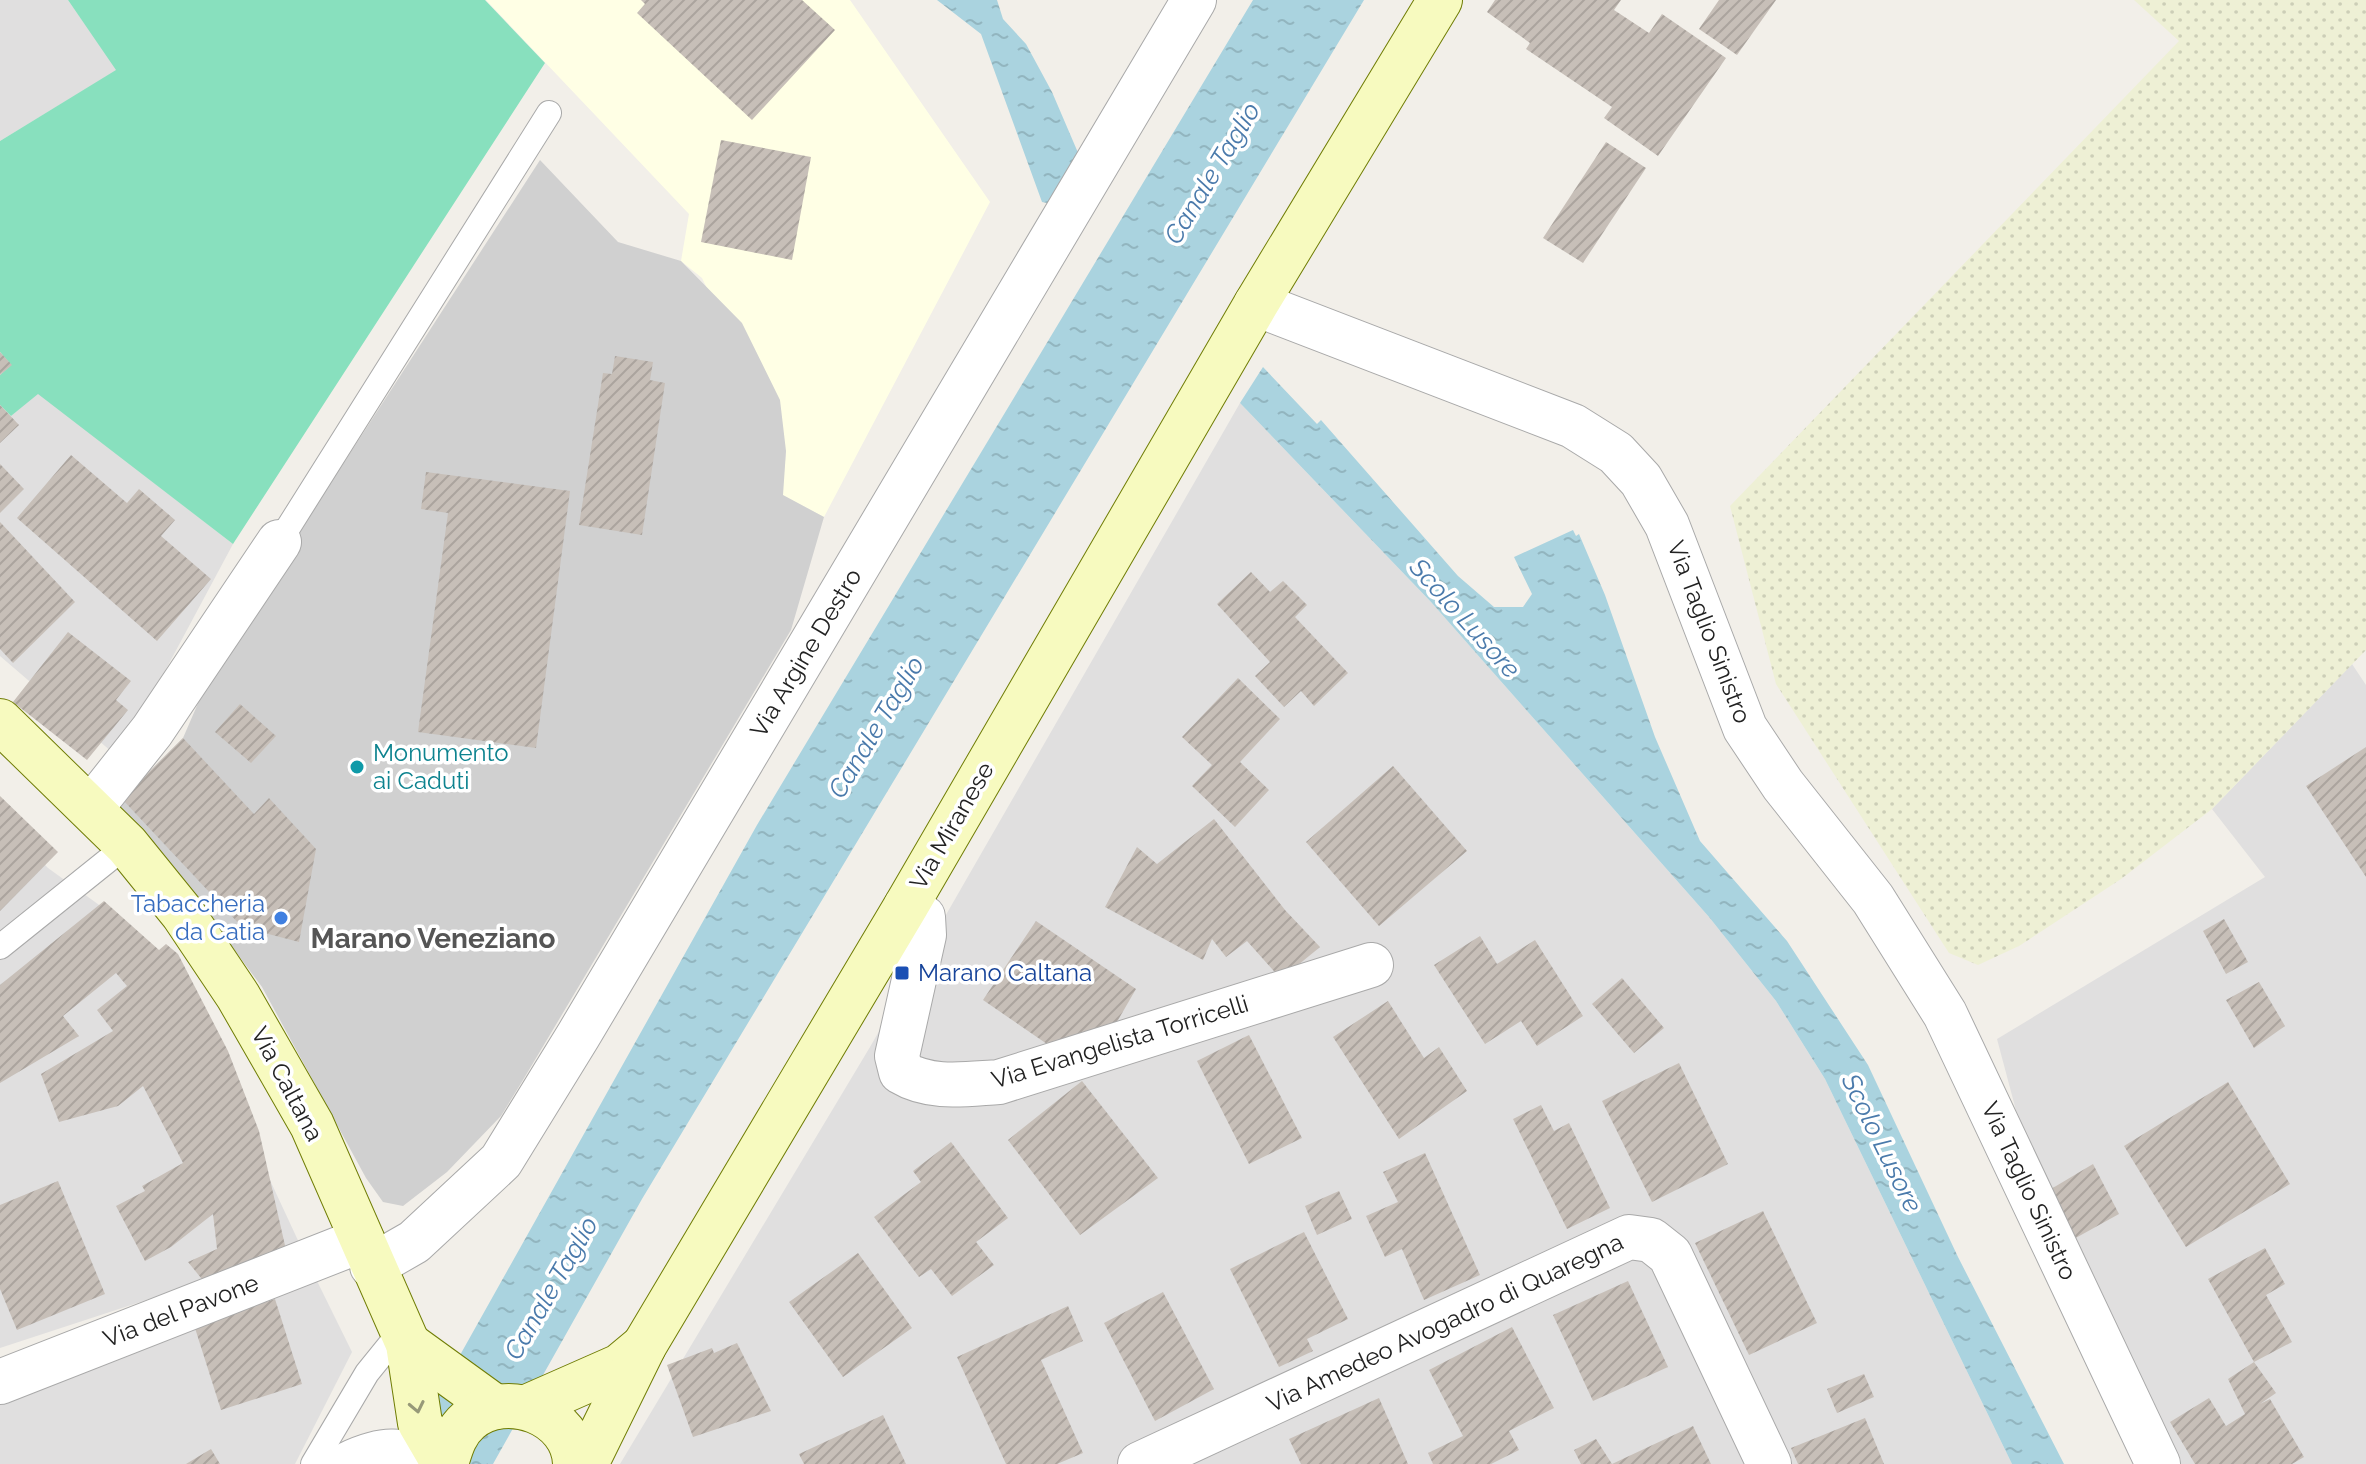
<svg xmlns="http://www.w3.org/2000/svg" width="2366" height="1464" font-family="Raleway,sans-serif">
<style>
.residential{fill:#e0dfdf}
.education{fill:#ffffe5}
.religious{fill:#d0d0d0}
.farmland{fill:url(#farmland-dots)}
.pitch{fill:#88e0be}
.water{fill:url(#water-ripples)}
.building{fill:url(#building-hatch)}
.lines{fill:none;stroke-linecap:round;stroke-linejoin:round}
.service-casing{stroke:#a9a9a9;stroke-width:26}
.minor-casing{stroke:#a9a9a9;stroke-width:46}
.secondary-casing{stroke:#707d05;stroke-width:46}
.service{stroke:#fff;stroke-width:24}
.minor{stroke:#fff;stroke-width:44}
.secondary{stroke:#f7fabf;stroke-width:44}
.oneway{stroke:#979978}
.culture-dot{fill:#0f9aa8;stroke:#fff;stroke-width:3}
.shop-dot{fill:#3f7fe0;stroke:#fff;stroke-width:3}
.transit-dot{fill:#1a4fb4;stroke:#fff;stroke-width:3}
.labels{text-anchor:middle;stroke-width:7;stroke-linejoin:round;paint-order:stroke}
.street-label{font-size:24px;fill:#222;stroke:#fff}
.culture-label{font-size:24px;fill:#0d838f;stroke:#fff;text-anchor:start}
.shop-label{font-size:24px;fill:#366cbe;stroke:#fff;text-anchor:end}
.transit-label{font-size:24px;fill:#164399;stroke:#fff;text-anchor:start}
.water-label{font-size:26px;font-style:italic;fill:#4a7aab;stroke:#fff}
.quarter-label{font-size:28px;font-weight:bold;fill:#555;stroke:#fff}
</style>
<defs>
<pattern id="farmland-dots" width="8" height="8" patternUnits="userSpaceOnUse" patternTransform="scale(2)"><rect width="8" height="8" fill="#eef0d5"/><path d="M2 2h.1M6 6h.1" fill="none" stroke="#ccceb7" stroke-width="1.8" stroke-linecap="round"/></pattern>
<pattern id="water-ripples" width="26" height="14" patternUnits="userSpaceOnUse" patternTransform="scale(2)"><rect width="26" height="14" fill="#aad3df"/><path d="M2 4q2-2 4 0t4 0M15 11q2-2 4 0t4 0" fill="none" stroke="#92b5bf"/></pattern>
<pattern id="building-hatch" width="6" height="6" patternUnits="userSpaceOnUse" patternTransform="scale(2)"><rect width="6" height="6" fill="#c7bfb8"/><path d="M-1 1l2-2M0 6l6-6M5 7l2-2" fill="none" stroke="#aba49e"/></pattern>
</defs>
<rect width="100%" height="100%" fill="#f2efe9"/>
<g class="residential">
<polygon points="0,0 68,0 117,70 0,141"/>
<polygon points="38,393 233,544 166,669 112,752 0,656 0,405 11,416"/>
<polygon points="1240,403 1431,602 1709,917 1776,1001 1825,1079 2012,1464 620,1464 870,1047"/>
<polygon points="2352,664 2366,685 2366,1464 2168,1464 2022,1133 1997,1039 2265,877 2212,809"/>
<polygon points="0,819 48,868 113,915 183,993 302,1249 0,1348"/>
<polygon points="317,1281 352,1352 295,1464 0,1464 0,1396"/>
</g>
<polygon class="education" points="486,0 850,0 990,202 824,517 782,495 786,451 702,278 681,261 689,214"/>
<polygon class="religious" points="540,160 618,242 681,261 742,323 780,400 786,451 783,495 824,517 791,630 523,1080 501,1116 447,1172 403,1206 383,1202 366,1178 262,987 218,928 114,813 122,799 183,738 218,657"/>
<polygon class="farmland" points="2134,0 2366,0 2366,650 2212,809 2121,879 2019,946 1978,965 1949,953 1776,684 1730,506 2179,41"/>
<polygon class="pitch" points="68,0 485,0 545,63 233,544 38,394 11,416 0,405 0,375 11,365 0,352 0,141 116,70"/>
<g class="water">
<polygon points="937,0 997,0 1003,19 1026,44 1052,92 1082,162 1057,205 1042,202 981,34"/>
<polygon points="1253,0 1364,0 642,1199 493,1464 399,1464 757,825"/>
<polygon points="1263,367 1317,424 1321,420 1458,576 1494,607 1523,607 1532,594 1514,557 1573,530 1576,536 1579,534 1605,595 1655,737 1700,841 1787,941 1868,1065 1958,1257 2064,1464 2012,1464 1825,1079 1776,1001 1709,917 1431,602 1240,403"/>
</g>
<g class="building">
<polygon points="641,0 802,0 835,30 752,120 637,13 645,4"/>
<polygon points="1495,0 1621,0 1614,10 1649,33 1662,14 1726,58 1658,156 1604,118 1612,107 1526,49 1530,43 1487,12"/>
<polygon points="1719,0 1776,0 1737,55 1699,29"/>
<polygon points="721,140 811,157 792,260 701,242"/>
<polygon points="1606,142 1646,168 1583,263 1543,238"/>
<polygon points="0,352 12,365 0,375"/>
<polygon points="615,356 653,362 650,380 665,383 642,535 579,525 603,373 612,374"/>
<polygon points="0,405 19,425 0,443"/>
<polygon points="71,455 127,503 139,489 175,520 161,536 211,579 157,641 17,518"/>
<polygon points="0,464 24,489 0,513"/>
<polygon points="426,472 570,491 536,748 418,732 448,513 421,509"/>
<polygon points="0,522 75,602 13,663 0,649"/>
<polygon points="1251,572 1270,592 1283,581 1307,605 1295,617 1348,673 1314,706 1301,691 1284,707 1255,676 1270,662 1217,604"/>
<polygon points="68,632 131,681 116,700 128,710 87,760 13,702"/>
<polygon points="1238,678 1280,719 1240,762 1269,790 1235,827 1192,786 1212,765 1182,737"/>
<polygon points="240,704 276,736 251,763 215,732"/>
<polygon points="183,738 254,814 269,798 316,849 299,942 242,927 122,799"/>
<polygon points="2366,747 2366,877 2306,786"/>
<polygon points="1393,766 1467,851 1379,926 1306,842"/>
<polygon points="0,796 58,852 0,911"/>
<polygon points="1214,819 1285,910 1320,947 1281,979 1247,941 1226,957 1212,939 1203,960 1105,907 1137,847 1157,864"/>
<polygon points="104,901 159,950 166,944 178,954 228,1051 259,1131 289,1263 210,1289 188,1262 217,1249 213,1214 171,1247 145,1261 116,1206 145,1191 142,1186 183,1163 143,1086 118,1106 59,1122 41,1074 113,1031 97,1010 127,986 116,973 63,1016 79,1036 0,1083 0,985"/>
<polygon points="2224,919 2248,962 2226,974 2203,931"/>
<polygon points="1036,921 1136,989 1114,1027 1047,1044 983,1000"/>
<polygon points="1480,936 1497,964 1535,940 1583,1016 1537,1046 1521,1021 1485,1044 1434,965"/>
<polygon points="1622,978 1664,1028 1634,1053 1592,1004"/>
<polygon points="2259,982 2285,1026 2254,1048 2226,1000"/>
<polygon points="1388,1001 1424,1058 1439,1047 1467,1091 1399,1139 1333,1037"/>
<polygon points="1249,1035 1302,1138 1249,1164 1197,1061"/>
<polygon points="1679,1063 1728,1164 1652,1202 1602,1101"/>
<polygon points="1082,1081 1158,1178 1080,1235 1008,1140"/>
<polygon points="2228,1082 2290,1184 2186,1247 2124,1146"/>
<polygon points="1541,1105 1554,1131 1569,1123 1610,1208 1567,1229 1513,1119"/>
<polygon points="951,1142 1008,1218 976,1242 994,1265 952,1296 931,1269 919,1277 874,1217 921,1182 913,1171"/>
<polygon points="1425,1153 1480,1275 1424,1300 1402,1249 1385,1257 1366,1216 1398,1202 1383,1172"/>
<polygon points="2093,1164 2119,1214 2063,1245 2041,1195"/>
<polygon points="58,1181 105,1294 17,1330 0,1289 0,1205"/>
<polygon points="1339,1191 1352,1219 1317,1235 1305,1206"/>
<polygon points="1763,1211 1817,1323 1749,1355 1695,1243"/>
<polygon points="1304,1232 1348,1319 1307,1339 1313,1351 1279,1367 1230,1269"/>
<polygon points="2265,1248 2285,1284 2266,1295 2292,1342 2254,1362 2208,1279"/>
<polygon points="858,1253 912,1328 843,1377 789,1302"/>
<polygon points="1628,1281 1668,1367 1593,1401 1553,1315"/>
<polygon points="1163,1292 1214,1389 1155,1421 1104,1323"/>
<polygon points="275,1299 302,1384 221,1410 194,1325"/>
<polygon points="1068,1306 1083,1341 1041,1360 1083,1453 1057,1464 1006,1464 957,1357"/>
<polygon points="1512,1327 1554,1408 1509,1431 1519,1450 1491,1464 1433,1464 1428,1453 1463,1436 1429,1370"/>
<polygon points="737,1343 771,1411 693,1437 667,1365 712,1348 714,1353"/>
<polygon points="2254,1362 2276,1393 2260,1404 2270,1399 2304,1457 2292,1464 2195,1464 2170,1422 2209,1398 2226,1426 2245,1414 2228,1379"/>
<polygon points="1864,1374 1874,1397 1837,1413 1827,1389"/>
<polygon points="1379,1398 1408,1464 1301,1464 1289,1439"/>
<polygon points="883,1415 906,1464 804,1464 799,1454"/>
<polygon points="1865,1418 1884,1464 1798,1464 1791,1448"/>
<polygon points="1693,1426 1711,1464 1581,1464 1574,1450 1596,1439 1612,1464"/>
<polygon points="211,1449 220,1464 186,1464"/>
</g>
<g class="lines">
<g class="service-casing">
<g id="service">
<polyline points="279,542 549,113"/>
<polyline points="0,947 127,845"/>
<polyline points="313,1464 367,1373 401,1331"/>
</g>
</g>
<g class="minor-casing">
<g id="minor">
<polyline points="1256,304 1573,426 1616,453 1641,480 1667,525 1745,728 1783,785 1873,899 1945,1014 2158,1464"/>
<polyline points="91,808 152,731 279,542"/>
<path d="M 906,906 L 923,917 L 924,935 L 897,1056 L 901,1072 C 931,1090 965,1084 999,1082 L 1371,965"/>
<polyline points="372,1266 414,1242 501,1161 578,1036 1194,0"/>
<polyline points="0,1382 362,1240"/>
<path d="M 348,1464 C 388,1445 399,1450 440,1464"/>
<polyline points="1140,1464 1629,1237 1651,1240 1670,1255 1769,1464"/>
</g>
</g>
<g class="secondary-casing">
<g id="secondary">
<polyline points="0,721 127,845 183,914 238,996 312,1125 408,1344 420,1423 444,1464"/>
<polyline points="408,1344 495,1407"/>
<polyline points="527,1407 620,1366 644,1346"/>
<path d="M 446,1464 C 451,1447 455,1432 469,1420 C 506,1388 574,1414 575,1464"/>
<polyline points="586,1464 644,1346 906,906 1256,304 1440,0"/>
</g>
</g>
<use href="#service" class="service"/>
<use href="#minor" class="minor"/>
<use href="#secondary" class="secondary"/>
</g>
<defs><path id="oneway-chevron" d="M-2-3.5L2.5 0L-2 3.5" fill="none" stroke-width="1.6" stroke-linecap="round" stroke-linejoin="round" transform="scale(2)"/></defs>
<use class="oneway" href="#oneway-chevron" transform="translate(417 1407) rotate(78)"/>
<circle class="culture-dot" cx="357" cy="767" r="8"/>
<circle class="shop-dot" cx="281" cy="918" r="8"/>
<rect class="transit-dot" x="894" y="965" width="16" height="16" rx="4"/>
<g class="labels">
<g class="street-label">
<text transform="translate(1709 632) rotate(69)" y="8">Via Taglio Sinistro</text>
<text transform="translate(806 653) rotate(-59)" y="8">Via Argine Destro</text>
<text transform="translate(952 826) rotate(-60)" y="8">Via Miranese</text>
<text transform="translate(1120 1042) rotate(-17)" y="8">Via Evangelista Torricelli</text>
<text transform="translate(287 1084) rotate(62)" y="8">Via Caltana</text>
<text transform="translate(2029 1191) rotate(65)" y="8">Via Taglio Sinistro</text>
<text transform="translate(181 1311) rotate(-21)" y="8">Via del Pavone</text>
<text transform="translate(1445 1323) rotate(-25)" y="8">Via Amedeo Avogadro di Quaregna</text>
</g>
<g class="culture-label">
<text x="373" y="761">Monumento<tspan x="373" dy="28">ai Caduti</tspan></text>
</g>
<g class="shop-label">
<text x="265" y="912">Tabaccheria<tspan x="265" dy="28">da Catia</tspan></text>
</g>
<g class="transit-label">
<text x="918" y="981">Marano Caltana</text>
</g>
<g class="water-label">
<text transform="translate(1212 173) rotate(-59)" y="9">Canale Taglio</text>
<text transform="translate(1465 618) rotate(48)" y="9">Scolo Lusore</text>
<text transform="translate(876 727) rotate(-59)" y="9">Canale Taglio</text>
<text transform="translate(1882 1143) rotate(64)" y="9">Scolo Lusore</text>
<text transform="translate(551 1288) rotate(-60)" y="9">Canale Taglio</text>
</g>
<g class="quarter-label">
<text x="433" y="948">Marano Veneziano</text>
</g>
</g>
</svg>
